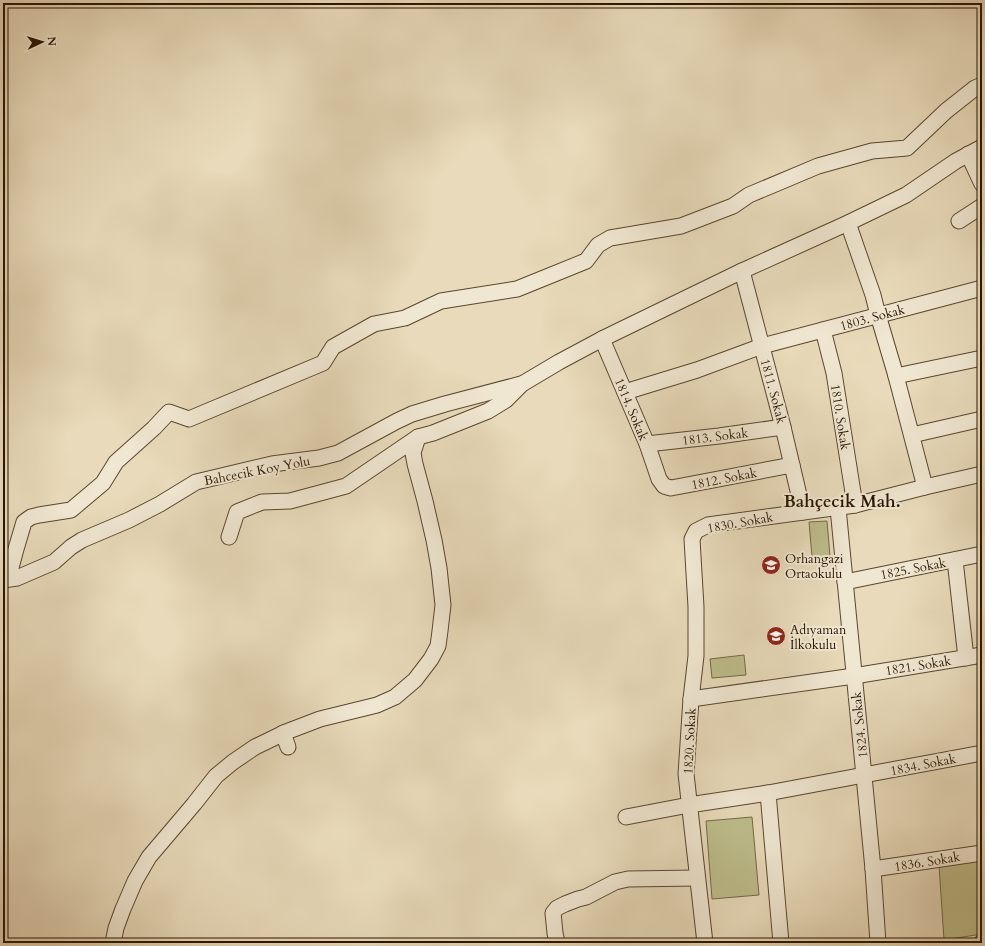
<svg xmlns="http://www.w3.org/2000/svg" width="985" height="946" font-family="Cardo,serif">
<style>
.green{fill:#bdbd8b;stroke:#746946}
.lines{fill:none;stroke-linecap:round;stroke-linejoin:round}
.minor-casing{stroke:#5a462e;stroke-width:17}
.minor{stroke:#f0e7d2;stroke-width:15}
.labels{text-anchor:middle;stroke-width:4;stroke-linejoin:round;paint-order:stroke}
.street-label{font-size:13px;fill:#2a1500;stroke:#f0e7d2}
.poi-label{font-size:13px;fill:#2a1500;stroke:#f0e7d2;text-anchor:start}
.district-label{font-size:17px;font-weight:bold;fill:#2a1500;stroke:#f0e7d2}
</style>
<rect width="100%" height="100%" fill="#e8daba"/>
<filter id="stains"><feTurbulence type="fractalNoise" baseFrequency=".005" numOctaves="4"/><feColorMatrix values="0 0 0 0 .2 0 0 0 0 .09 0 0 0 0 .02 0 0 0 .5 -.17"/></filter>
<radialGradient id="worn" r=".72"><stop offset=".6" stop-color="#630" stop-opacity="0"/><stop offset="1" stop-color="#630" stop-opacity=".3"/></radialGradient>
<g class="green">
<polygon points="827,521 830,556 812,557 809,522"/>
<polygon points="744,655 746,675 712,678 710,659"/>
<polygon points="752,817 759,895 712,899 706,821"/>
<polygon points="982,859 982,934 944,940 939,865"/>
</g>
<g class="lines">
<g class="minor-casing">
<g id="minor">
<polyline points="968,154 982,184"/>
<polyline points="959,221 982,206"/>
<polyline points="848,223 873,295 878,315 896,376 925,487"/>
<polyline points="742,271 783,427 803,512"/>
<polyline points="823,330 834,373 855,505"/>
<polyline points="602,339 647,444 659,479 664,486 671,488 792,465"/>
<polyline points="896,376 982,358"/>
<polyline points="625,392 697,370 762,346 982,288"/>
<polyline points="912,435 982,419"/>
<polyline points="647,444 719,436 783,427"/>
<polyline points="838,508 873,869 878,943"/>
<polyline points="229,537 237,512 262,502 290,501 346,486 418,437 433,433 488,411 506,400 522,384 559,362 602,339 742,271 848,223 906,195 956,161 982,147"/>
<polyline points="955,560 966,658"/>
<polyline points="8,579 16,549 24,522 31,517 39,515 71,510 103,483 116,462 154,428 169,412 189,419 323,363 333,347 374,324 405,318 441,301 517,289 586,261 598,245 610,238 681,226 733,206 749,195 818,166 872,151 907,148 946,111 975,88 982,85"/>
<polyline points="3,580 17,578 54,562 71,547 82,540 129,520 160,504 196,482 272,464 319,458 338,453 397,421 412,414 445,404 521,384"/>
<polyline points="845,582 982,554"/>
<polyline points="691,699 854,676 982,655"/>
<polyline points="283,733 288,747"/>
<polyline points="768,793 781,943"/>
<polyline points="626,817 689,805 768,793 864,775 982,753"/>
<polyline points="873,869 982,853"/>
<polyline points="113,943 116,928 123,909 135,881 149,857 194,804 216,776 233,762 255,747 286,732 320,719 377,705 395,697 415,680 431,659 438,646 440,631 443,605 439,568 434,540 425,501 415,464 413,453 418,437"/>
<polyline points="557,943 555,933 553,913 557,908 565,904 578,899 586,897 615,882 628,879 697,878"/>
<polyline points="705,943 686,774 691,699 696,656 696,607 692,539 696,531 708,525 855,505 925,487 982,474"/>
<polyline points="981,943 982,943"/>
</g>
</g>
<use href="#minor" class="minor"/>
</g>
<defs>
<g id="school-disc" transform="scale(1)"><circle r="9.5" fill="#8f2418" stroke="#f0e7d2"/><path d="M0-5L7-2L0 1L-7-2ZM-4 1L0 2.5L4 1V4Q0 6-4 4Z" fill="#fff"/></g>
</defs>
<g fill-rule="evenodd">
<use href="#school-disc" x="771" y="565"/>
<use href="#school-disc" x="776" y="636"/>
</g>
<g class="labels">
<g class="street-label">
<text transform="translate(872 317) rotate(-15)" y="5">1803. Sokak</text>
<text transform="translate(774 391) rotate(75)" y="5">1811. Sokak</text>
<text transform="translate(632 409) rotate(67)" y="5">1814. Sokak</text>
<text transform="translate(841 417) rotate(81)" y="5">1810. Sokak</text>
<text transform="translate(715 436) rotate(-7)" y="5">1813. Sokak</text>
<text transform="translate(257 470) rotate(-11)" y="5">Bahcecik Koy Yolu</text>
<text transform="translate(724 478) rotate(-11)" y="5">1812. Sokak</text>
<text transform="translate(740 522) rotate(-10)" y="5">1830. Sokak</text>
<text transform="translate(913 568) rotate(-11)" y="5">1825. Sokak</text>
<text transform="translate(918 665) rotate(-9)" y="5">1821. Sokak</text>
<text transform="translate(859 725) rotate(-96)" y="5">1824. Sokak</text>
<text transform="translate(689 741) rotate(-87)" y="5">1820. Sokak</text>
<text transform="translate(923 764) rotate(-11)" y="5">1834. Sokak</text>
<text transform="translate(927 861) rotate(-9)" y="5">1836. Sokak</text>
</g>
<g class="poi-label">
<text x="785" y="563">Orhangazi<tspan x="785" dy="15">Ortaokulu</tspan></text>
<text x="790" y="634">Adıyaman<tspan x="790" dy="15">İlkokulu</tspan></text>
</g>
<g class="district-label">
<text x="842" y="507">Bahçecik Mah.</text>
</g>
</g>
<rect width="985" height="946" fill="none" stroke="#e8daba" stroke-width="16"/>
<rect x="4" y="4" width="977" height="938" fill="none" stroke="#2a1500" stroke-width="2"/>
<rect x="8" y="8" width="969" height="930" fill="none" stroke="#2a1500"/>
<g transform="translate(42 42) rotate(86)" stroke="#f0e7d2" stroke-width="3" paint-order="stroke">
<path d="M0-3L7 15L0 10L-7 15Z" fill="#2a1500"/>
<text y="-6" font-size="11" font-weight="bold" text-anchor="middle" fill="#2a1500">N</text>
</g>
<rect width="100%" height="100%" filter="url(#stains)"/>
<rect width="100%" height="100%" fill="url(#worn)"/>
</svg>
